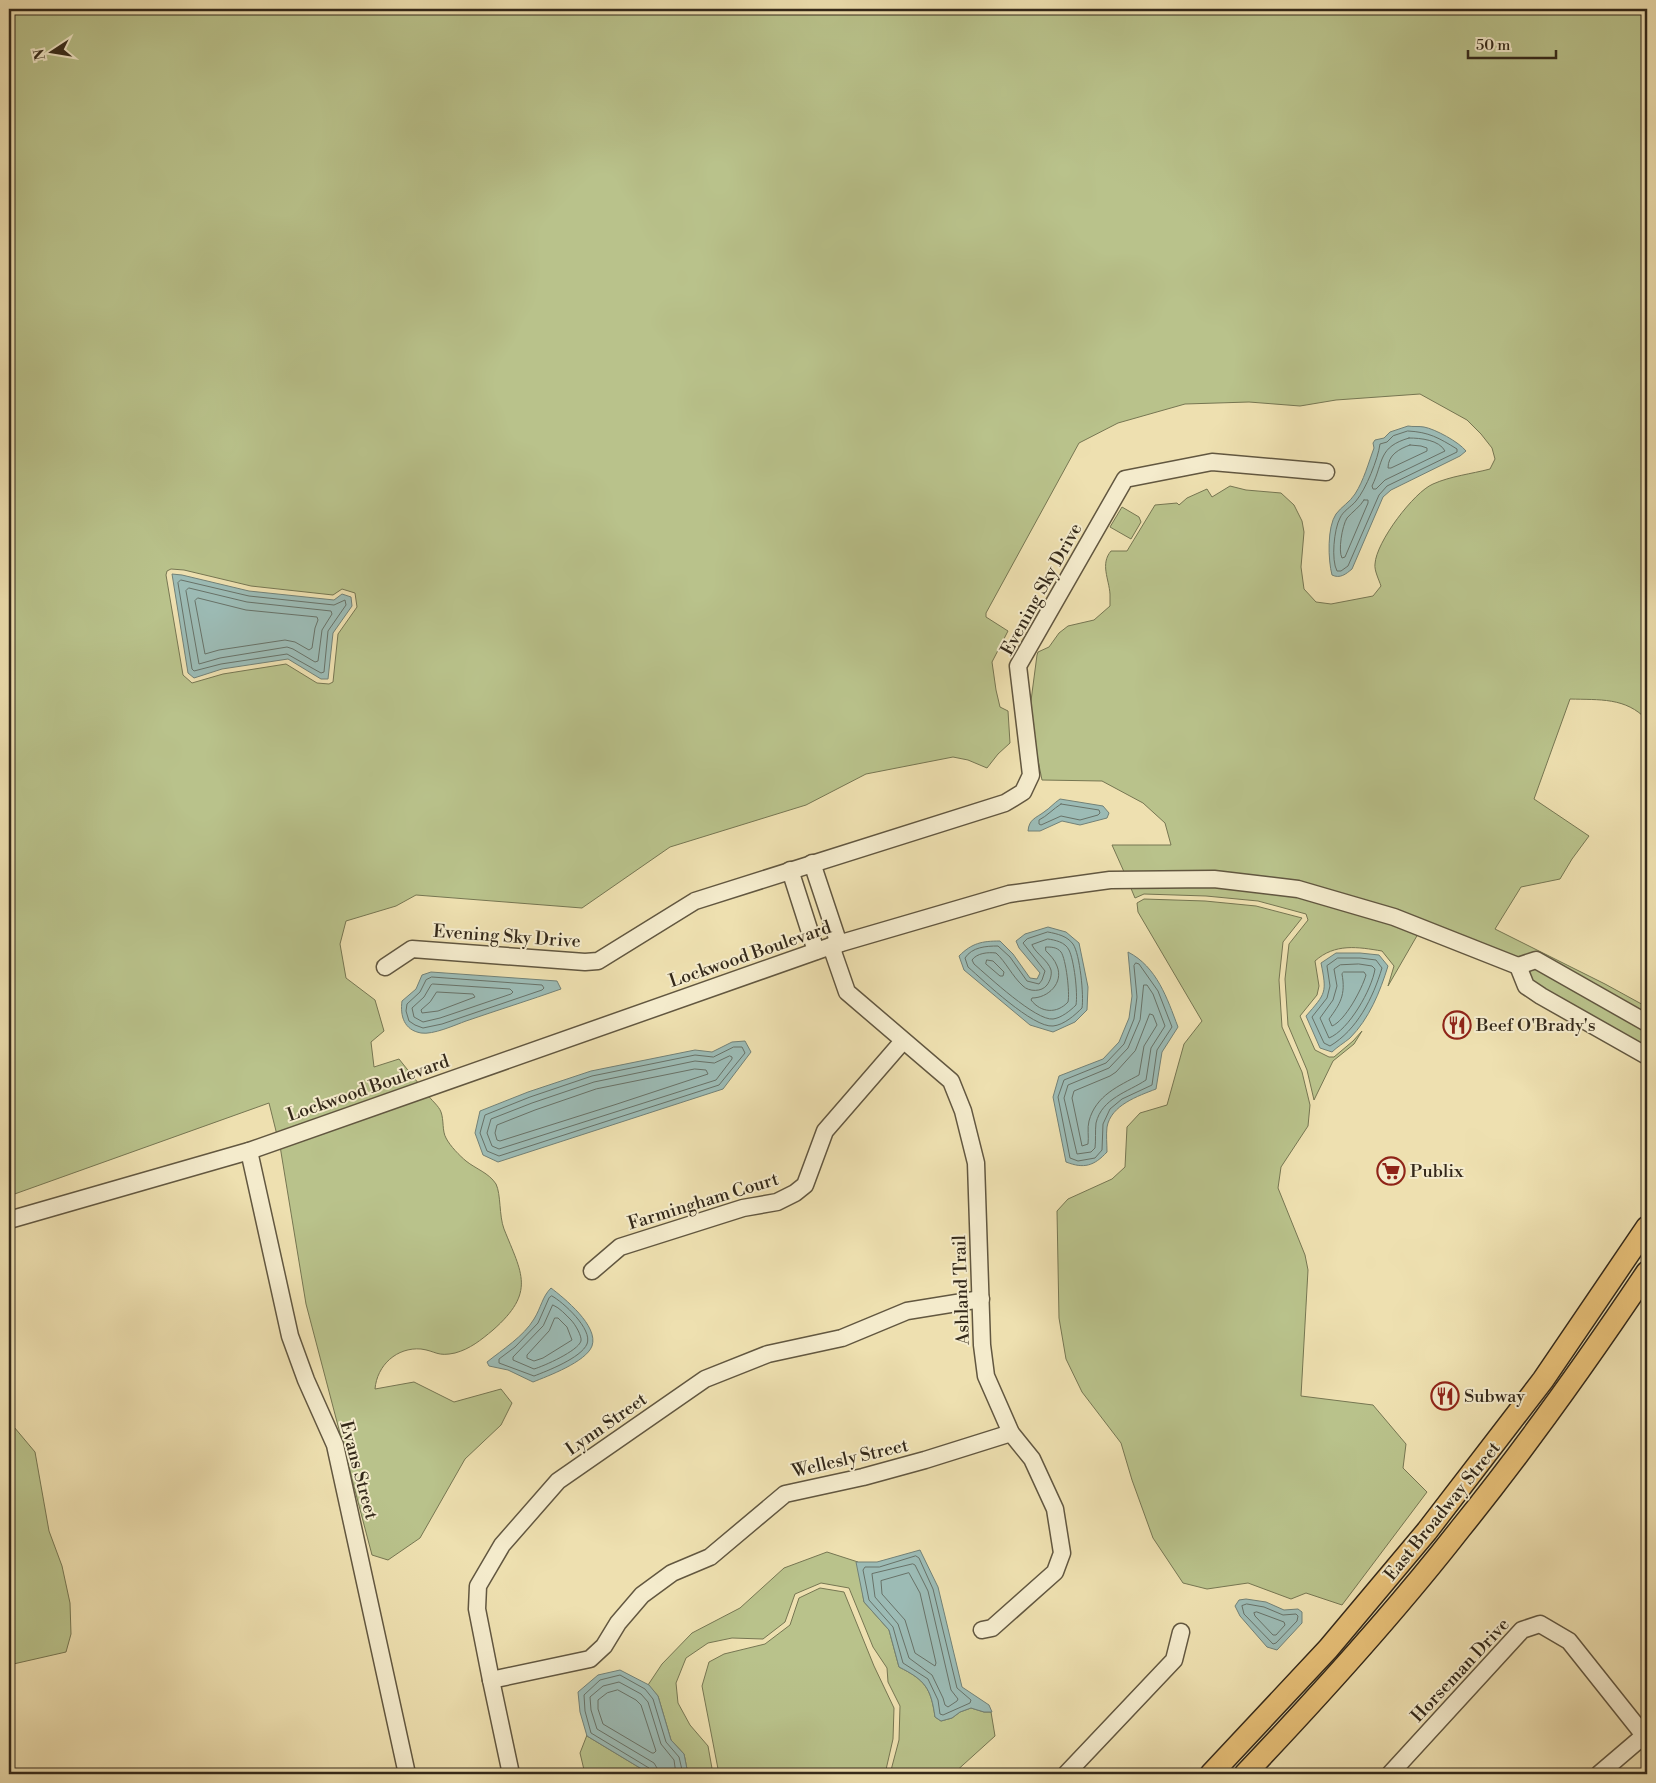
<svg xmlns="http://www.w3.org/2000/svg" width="1656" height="1783" font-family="'Libre Bodoni',serif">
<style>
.green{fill:#b9c28b;stroke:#767652;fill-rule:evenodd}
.water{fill:#9cbbb5;stroke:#728177}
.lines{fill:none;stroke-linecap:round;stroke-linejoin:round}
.shore{stroke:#687268;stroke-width:1}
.minor-casing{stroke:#625740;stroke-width:19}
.major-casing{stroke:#34291a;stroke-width:24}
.minor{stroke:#f4ebcc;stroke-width:16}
.major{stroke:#e7c078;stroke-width:21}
.labels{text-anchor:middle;stroke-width:4;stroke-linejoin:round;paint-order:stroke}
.street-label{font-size:18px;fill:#34291a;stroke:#f4ebcc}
.poi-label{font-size:18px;fill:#34291a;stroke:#f4ebcc;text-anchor:start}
</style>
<rect width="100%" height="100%" fill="#eee0b0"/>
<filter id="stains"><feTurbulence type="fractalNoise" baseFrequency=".004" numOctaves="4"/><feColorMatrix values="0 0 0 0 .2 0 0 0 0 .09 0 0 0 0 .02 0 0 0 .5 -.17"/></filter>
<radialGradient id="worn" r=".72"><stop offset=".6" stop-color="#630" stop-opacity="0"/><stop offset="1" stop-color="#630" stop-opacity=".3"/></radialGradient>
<g class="green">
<path d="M 9,9 L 1647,9 L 1647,720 C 1626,697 1599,700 1570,699 L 1534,799 L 1589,836 L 1572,859 L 1560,879 L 1521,887 L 1495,929 L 1605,984 L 1647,1007 L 1647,1015 L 1518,960 L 1306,885 L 1125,874 L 1112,845 L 1171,845 L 1165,823 L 1143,803 L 1102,781 L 1042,780 L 1029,716 L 1037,655 L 1038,652 L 1049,647 L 1059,633 L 1068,626 L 1094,620 L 1110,606 C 1110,602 1110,598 1110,594 C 1109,579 1100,564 1111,551 L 1127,551 L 1155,505 L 1177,503 L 1179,505 L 1187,498 L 1207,489 L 1212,497 L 1230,486 L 1246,490 L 1281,493 L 1294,505 L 1302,521 L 1304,532 L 1301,567 L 1304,589 L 1316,602 L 1331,604 L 1373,596 L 1381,586 C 1379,580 1374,570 1375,564 C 1376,542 1414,492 1433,484 C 1451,476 1471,474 1490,469 L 1495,459 L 1492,448 L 1481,434 L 1467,420 L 1420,394 L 1336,400 L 1300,406 L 1249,402 L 1185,404 L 1118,423 L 1079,443 L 986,613 L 986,617 L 1008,631 L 992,662 L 996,690 L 1000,707 L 1008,711 L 1010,743 L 998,754 L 987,768 L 968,760 L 953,757 L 866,774 L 806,805 L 670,847 L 582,908 L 416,895 L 396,906 L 346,921 L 340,944 L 346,978 L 375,1000 L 384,1031 L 371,1042 L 374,1067 L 399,1059 L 419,1084 L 277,1135 L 269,1103 L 9,1196 ZM 171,569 L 184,570 L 251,586 L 333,595 L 342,589 L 355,593 L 357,607 L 338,634 L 333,682 L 329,684 L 317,683 L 286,664 L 223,674 L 192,683 L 183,675 L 166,575 L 167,571 Z"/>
<polygon points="1122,507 1139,517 1141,522 1131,539 1110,527"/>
<path d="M 1213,885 L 1296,895 L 1392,922 L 1418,934 L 1388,986 L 1394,966 L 1382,951 C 1358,947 1335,943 1315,961 L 1319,986 L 1317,995 L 1300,1016 L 1315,1050 L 1329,1057 L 1334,1057 L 1353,1041 L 1362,1031 L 1354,1044 L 1333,1061 L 1314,1100 L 1307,1070 L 1288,1025 L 1285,979 L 1289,944 L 1308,920 L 1306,914 L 1258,901 L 1206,896 L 1144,894 L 1135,898 L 1130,886 Z"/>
<polygon points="1144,899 1205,901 1256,906 1302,918 1283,942 1279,980 1282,1027 1302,1072 1310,1105 1308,1126 1281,1167 1278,1188 1305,1255 1308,1270 1301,1396 1373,1405 1406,1444 1403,1468 1427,1492 1342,1605 1306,1593 1291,1599 1248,1583 1207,1589 1183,1583 1153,1538 1132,1480 1121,1443 1082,1392 1066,1359 1059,1318 1057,1211 1068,1199 1112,1179 1125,1167 1127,1127 1140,1113 1167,1105 1184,1044 1202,1021 1138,912 1137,903"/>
<polygon points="1535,966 1647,1030 1647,1049 1531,982 1527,970"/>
<path d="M 427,1094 C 431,1100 439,1106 441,1112 C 444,1120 442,1131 446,1138 C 450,1146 460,1156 466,1161 C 476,1169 489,1173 496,1184 C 501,1194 499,1216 504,1229 C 522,1274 536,1292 493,1330 C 481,1340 470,1349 455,1353 C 437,1357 436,1351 421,1349 C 397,1347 377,1365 375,1389 L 414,1382 L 454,1402 L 501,1389 L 512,1403 L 501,1425 L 465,1459 L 420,1538 L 388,1560 L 372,1555 L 306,1304 L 280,1146 Z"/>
<polygon points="9,1421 35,1452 49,1531 62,1566 70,1603 71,1634 66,1652 9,1665"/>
<path d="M 827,1552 L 858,1562 L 864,1602 L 889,1630 L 899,1667 C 925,1680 931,1688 935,1717 L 941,1721 L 952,1718 L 960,1712 L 971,1708 L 984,1712 L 991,1712 L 995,1736 L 953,1774 L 890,1774 L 899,1740 L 900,1706 L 888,1682 L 887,1668 L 873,1647 L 849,1588 L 821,1583 L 795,1594 L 785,1622 L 763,1639 L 732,1638 L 708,1643 L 686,1658 L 676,1683 L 678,1703 L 690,1725 L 708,1746 L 713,1774 L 688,1774 L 684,1754 L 671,1740 L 658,1696 L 648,1685 L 662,1664 L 692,1633 L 740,1608 L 784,1568 Z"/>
<polygon points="820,1588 844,1592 874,1666 894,1708 893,1739 885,1774 719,1774 702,1686 709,1662 724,1654 765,1644 790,1625 799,1598"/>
<polygon points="587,1735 587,1736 650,1774 585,1774 580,1753"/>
</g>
<g class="water">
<path d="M 1408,426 C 1413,427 1419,426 1424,427 C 1435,429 1459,442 1466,451 L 1460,456 L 1391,490 L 1383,497 L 1352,569 C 1346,574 1340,579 1332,575 C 1328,560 1327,527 1336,514 C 1341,507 1350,502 1355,494 C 1364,480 1368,464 1374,448 L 1373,443 L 1375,440 L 1384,438 L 1390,432 Z"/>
<polygon points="172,574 182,575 249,591 334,600 342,594 351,597 352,606 333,633 328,679 321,679 288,659 222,669 194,678 188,673"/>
<path d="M 1060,799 L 1103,806 L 1109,813 L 1107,818 L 1080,825 L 1062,821 L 1040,831 L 1028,831 C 1029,819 1036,818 1044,812 C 1050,808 1054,803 1060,799 Z"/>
<path d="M 1048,927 L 1066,932 L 1079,943 L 1088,987 L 1087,1010 L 1075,1022 L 1053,1032 L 1030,1025 L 964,970 L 959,956 C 972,943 982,941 1000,941 L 1013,954 L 1030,978 L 1037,979 L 1040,973 L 1019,948 L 1016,941 L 1025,934 Z"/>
<path d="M 1128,952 C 1157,967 1167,998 1178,1027 L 1162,1052 L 1156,1089 C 1138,1096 1111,1105 1107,1127 C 1106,1135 1107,1144 1107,1152 C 1094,1166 1084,1169 1066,1162 L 1053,1097 L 1059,1076 L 1103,1059 L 1119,1042 L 1129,1018 L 1132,996 Z"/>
<path d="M 1336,953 L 1360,953 L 1379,955 L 1388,966 C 1380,992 1369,1019 1350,1038 C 1344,1043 1337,1047 1332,1052 L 1320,1048 L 1306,1016 C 1326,993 1327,993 1321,963 Z"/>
<path d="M 431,972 L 557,981 L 561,989 C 530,1000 498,1010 466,1021 C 455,1025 433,1035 421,1033 C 404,1030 400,1016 402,1001 L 416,989 L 422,975 Z"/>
<polygon points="745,1041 751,1052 723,1089 498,1162 483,1155 475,1133 480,1111 528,1092 591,1071 695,1050 712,1052 732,1042"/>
<path d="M 551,1288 C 564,1298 599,1326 592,1346 C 586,1362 548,1376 533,1382 L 508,1370 L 489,1366 L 487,1362 C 502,1350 524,1336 534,1319 C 541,1308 542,1297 551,1288 Z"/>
<path d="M 920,1550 L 938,1587 L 962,1687 L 989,1705 L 992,1712 L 984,1712 L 971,1708 L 960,1712 L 952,1718 L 941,1721 L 935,1717 C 931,1688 925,1680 899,1667 L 889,1630 L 864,1602 L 856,1562 L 877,1562 Z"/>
<polygon points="1246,1599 1266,1602 1284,1610 1298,1609 1302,1612 1302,1623 1277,1650 1267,1647 1240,1616 1235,1606 1239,1600"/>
<polygon points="620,1670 649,1685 658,1696 671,1740 684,1754 688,1774 650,1774 587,1736 580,1712 578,1692 598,1675"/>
</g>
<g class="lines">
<g class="shore">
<path d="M 1408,431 C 1429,432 1439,438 1457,449 L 1457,452 L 1387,486 L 1379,495 L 1348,566 L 1341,571 L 1337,571 C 1331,560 1334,529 1340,518 C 1343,511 1351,507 1356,501 C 1366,489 1378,459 1380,444 L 1387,442 L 1393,436 Z"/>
<path d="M 1409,438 C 1421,438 1439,440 1445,451 L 1385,480 L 1376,489 L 1373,489 L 1372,486 C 1384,461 1378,447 1409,438 Z"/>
<path d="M 1410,445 L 1421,446 L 1427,448 L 1427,451 L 1391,468 L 1388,468 C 1388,455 1399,449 1410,445 Z"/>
<path d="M 1364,500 L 1368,500 L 1368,503 L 1345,557 L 1342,558 C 1338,551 1342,526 1347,518 C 1352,512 1360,507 1364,500 Z"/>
<polygon points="181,580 249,596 334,605 345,600 346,605 328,631 324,672 321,673 287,654 221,664 194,671 192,669 178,583"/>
<polygon points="189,588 247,602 331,611 332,614 322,630 318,661 315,662 293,649 287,647 220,658 199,664 186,591"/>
<polygon points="198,598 246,610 317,617 318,620 315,628 312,648 309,650 295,642 285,640 219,650 205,654 195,601"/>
<path d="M 1061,804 L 1099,810 L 1100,813 L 1098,815 L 1080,820 L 1061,816 L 1041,825 L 1039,824 L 1039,820 C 1047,816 1053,809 1061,804 Z"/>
<path d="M 1048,932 C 1058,934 1067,936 1073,944 C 1080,954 1084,996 1082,1008 C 1075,1015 1064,1025 1053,1026 C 1033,1028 984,981 968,967 L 965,958 C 972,947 986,946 998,946 L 1010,957 L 1027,981 L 1039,984 L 1042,980 L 1045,971 L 1023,943 L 1027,939 Z"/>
<path d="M 1048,939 C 1055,940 1065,942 1069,950 C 1074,960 1078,993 1076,1005 C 1070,1011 1061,1018 1053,1019 C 1036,1021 988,976 974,964 L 972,960 C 977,953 988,952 996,953 C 1006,962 1012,976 1023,986 C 1029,992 1042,992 1047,985 C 1050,981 1052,975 1051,970 C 1048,960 1036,954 1032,945 Z"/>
<path d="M 1046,947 C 1051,947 1057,947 1061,952 C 1066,959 1070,993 1068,1002 C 1057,1014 1041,1013 1031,1000 L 1032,998 C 1048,998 1064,983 1057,966 C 1055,960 1050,955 1046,951 Z"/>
<path d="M 1338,958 L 1360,958 L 1376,960 L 1382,968 C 1373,998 1357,1030 1330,1046 L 1324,1043 L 1312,1017 L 1327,998 L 1330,986 L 1327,966 Z"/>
<polygon points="987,960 993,961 1004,972 1003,976 1000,976 986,964"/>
<polygon points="1136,963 1139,964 1158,991 1172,1027 1157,1050 1152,1085 1122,1099 1110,1109 1103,1124 1102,1150 1095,1158 1078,1161 1070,1158 1058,1097 1064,1080 1106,1063 1124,1044 1134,1019 1137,997 1134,966"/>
<path d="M 1359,964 L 1372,966 L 1375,969 C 1372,989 1349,1030 1329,1038 L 1320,1018 L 1333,1000 L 1337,986 L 1334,969 L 1340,965 Z"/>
<path d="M 1344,972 L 1364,972 L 1366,975 C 1362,989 1345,1021 1332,1026 L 1329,1019 C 1340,1004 1346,995 1342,974 Z"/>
<polygon points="432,977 542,985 544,988 542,990 442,1024 423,1028 415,1025 409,1021 406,1011 407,1004 420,992 426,980"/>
<polygon points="433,984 510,989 513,992 511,994 440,1018 423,1022 414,1017 412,1008 424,997 431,985"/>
<path d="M 1144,985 L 1147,985 L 1153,994 L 1165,1026 L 1151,1048 L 1146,1080 C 1128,1092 1102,1098 1096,1123 C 1095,1131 1096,1140 1095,1148 L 1091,1152 L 1077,1154 L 1064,1098 L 1068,1085 L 1109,1068 L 1128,1048 L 1140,1020 Z"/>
<polygon points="437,992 473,994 475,997 438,1011 422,1013 421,1010 430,1002"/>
<path d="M 1150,1014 L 1153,1015 L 1157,1025 L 1144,1046 L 1139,1075 C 1119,1086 1096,1095 1089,1121 C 1087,1128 1089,1137 1088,1144 L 1082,1146 L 1072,1098 L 1074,1091 L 1110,1076 L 1116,1072 L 1135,1051 Z"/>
<polygon points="734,1047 742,1047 745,1053 719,1085 499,1156 487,1151 480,1133 485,1115 530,1097 592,1076 695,1055 713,1057"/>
<polygon points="730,1056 732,1057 732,1059 716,1080 499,1149 492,1146 487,1133 491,1119 532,1103 594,1082 695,1061 714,1063"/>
<polygon points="695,1069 706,1070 708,1074 614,1105 500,1141 497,1140 495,1133 497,1125 535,1110 596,1089"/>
<path d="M 552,1296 C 563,1302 593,1329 587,1344 C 581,1358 547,1371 534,1376 L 499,1363 L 499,1359 L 515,1347 L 538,1323 L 549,1298 Z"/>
<path d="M 553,1305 C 560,1308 566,1315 571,1320 C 575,1324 582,1336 581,1341 C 578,1351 544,1366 534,1369 L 513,1360 L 513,1357 L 543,1326 Z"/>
<polygon points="555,1318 558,1318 567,1327 572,1340 543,1358 534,1361 527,1358 527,1355 549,1331"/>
<polygon points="916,1556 919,1558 933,1589 957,1688 971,1700 970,1703 943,1715 940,1714 938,1700 928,1679 903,1663 893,1627 869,1600 863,1570 865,1567 879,1567"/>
<polygon points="913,1564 915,1565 928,1591 951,1690 958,1699 957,1701 948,1707 945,1705 943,1698 932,1675 909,1658 898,1624 875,1597 872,1574"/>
<polygon points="909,1573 920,1593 936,1663 935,1666 915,1653 905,1620 882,1594 881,1581"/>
<polygon points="1247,1604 1264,1607 1283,1615 1296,1614 1298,1616 1297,1621 1276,1643 1273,1644 1244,1614 1242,1606"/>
<polygon points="1257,1612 1284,1622 1285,1625 1276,1635 1273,1635 1255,1616 1254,1613"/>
<polygon points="618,1690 636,1700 641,1705 656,1751 654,1753 652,1753 603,1724 598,1709 598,1700 607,1693"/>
<polyline points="652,1774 649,1768 591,1733 585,1711 584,1695 600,1680 620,1675 645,1689 653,1699 666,1742 679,1757 683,1774"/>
<polyline points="658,1774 657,1768 654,1763 597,1729 591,1710 590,1697 603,1686 619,1682 641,1694 648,1702 661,1744 674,1760 676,1774"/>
</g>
<g class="minor-casing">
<g id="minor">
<polyline points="812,863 839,944"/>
<polyline points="790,870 816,951"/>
<polyline points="831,946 847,992 951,1081 963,1111 976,1163 982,1345 986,1376 1011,1433 1032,1459 1055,1509 1062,1553 1055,1572 992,1628 982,1630"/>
<polyline points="1518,966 1526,986 1541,996 1647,1056"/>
<polyline points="385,967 412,949 585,962 598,961 695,901 1005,803 1023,792 1031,775 1018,666 1125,479 1212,462 1326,472"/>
<polyline points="249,1151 290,1336 306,1380 335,1445 407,1774"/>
<polyline points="9,1220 249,1151 831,946 1009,894 1110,880 1214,879 1298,889 1394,917 1518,966 1536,960 1647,1023"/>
<polyline points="592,1271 620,1247 743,1208 777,1202 795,1193 805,1185 825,1131 903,1041"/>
<polyline points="491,1680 590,1659 604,1646 618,1623 642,1595 672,1573 710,1557 785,1494 863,1477 925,1460 1011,1433"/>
<polyline points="511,1774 491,1680 477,1609 478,1586 502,1545 558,1481 705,1379 768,1354 842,1338 907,1311 981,1299"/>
<polyline points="1066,1774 1174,1660 1181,1632"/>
<polyline points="1390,1774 1522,1630 1540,1624 1569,1641 1647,1739"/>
<polyline points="1599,1774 1647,1733"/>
</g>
</g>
<g class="major-casing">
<g id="major">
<polyline points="1211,1774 1328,1649 1427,1531 1543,1380 1647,1227"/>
<path d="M 1245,1774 C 1320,1695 1393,1615 1460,1529 C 1527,1446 1588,1360 1647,1272"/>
</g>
</g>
<use href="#minor" class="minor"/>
<use href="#major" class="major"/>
</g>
<defs>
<g id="restaurant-ring" transform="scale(1.4375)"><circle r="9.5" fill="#f4ebcc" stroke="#8f2418" stroke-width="1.5"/><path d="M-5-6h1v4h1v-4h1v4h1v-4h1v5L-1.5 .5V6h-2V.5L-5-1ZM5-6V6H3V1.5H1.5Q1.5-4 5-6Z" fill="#8f2418"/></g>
<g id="supermarket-ring" transform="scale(1.4375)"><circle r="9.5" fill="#f4ebcc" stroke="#8f2418" stroke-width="1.5"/><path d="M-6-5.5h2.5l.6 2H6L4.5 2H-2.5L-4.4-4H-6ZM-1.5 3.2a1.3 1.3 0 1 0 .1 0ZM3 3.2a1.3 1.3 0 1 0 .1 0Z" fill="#8f2418"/></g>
</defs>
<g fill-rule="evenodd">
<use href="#restaurant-ring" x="1457" y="1025"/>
<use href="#supermarket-ring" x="1391" y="1171"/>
<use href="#restaurant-ring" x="1445" y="1396"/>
</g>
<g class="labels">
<g class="street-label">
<text transform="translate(1041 589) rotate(-61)" y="6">Evening Sky Drive</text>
<text transform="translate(507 936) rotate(4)" y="6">Evening Sky Drive</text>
<text transform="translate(750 954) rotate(-19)" y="6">Lockwood Boulevard</text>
<text transform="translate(368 1088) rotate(-19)" y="6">Lockwood Boulevard</text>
<text transform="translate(703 1201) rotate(-17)" y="6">Farmingham Court</text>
<text transform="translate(961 1290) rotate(-92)" y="6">Ashland Trail</text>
<text transform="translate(606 1424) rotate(-35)" y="6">Lynn Street</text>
<text transform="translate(850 1458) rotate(-13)" y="6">Wellesly Street</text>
<text transform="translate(359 1470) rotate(75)" y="6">Evans Street</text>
<text transform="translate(1442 1511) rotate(-51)" y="6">East Broadway Street</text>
<text transform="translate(1460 1670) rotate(-47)" y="6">Horseman Drive</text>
</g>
<g class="poi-label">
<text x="1476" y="1031">Beef O'Brady's</text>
<text x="1410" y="1177">Publix</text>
<text x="1464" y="1402">Subway</text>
</g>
</g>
<rect width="1656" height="1783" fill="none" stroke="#eee0b0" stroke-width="30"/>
<rect x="10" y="10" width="1636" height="1763" fill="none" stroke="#34291a" stroke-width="2.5"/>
<rect x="15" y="15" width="1626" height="1753" fill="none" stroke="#34291a"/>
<g transform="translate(52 52) rotate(258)" stroke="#f4ebcc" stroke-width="4" paint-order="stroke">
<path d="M0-4L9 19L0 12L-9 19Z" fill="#34291a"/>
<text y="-8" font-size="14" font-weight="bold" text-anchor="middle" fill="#34291a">N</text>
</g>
<path d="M1468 50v8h88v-8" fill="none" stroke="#34291a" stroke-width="2.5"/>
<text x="1476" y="50" font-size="15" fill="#34291a" stroke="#f4ebcc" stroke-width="4" paint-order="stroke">50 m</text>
<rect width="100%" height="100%" filter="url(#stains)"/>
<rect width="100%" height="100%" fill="url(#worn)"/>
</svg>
